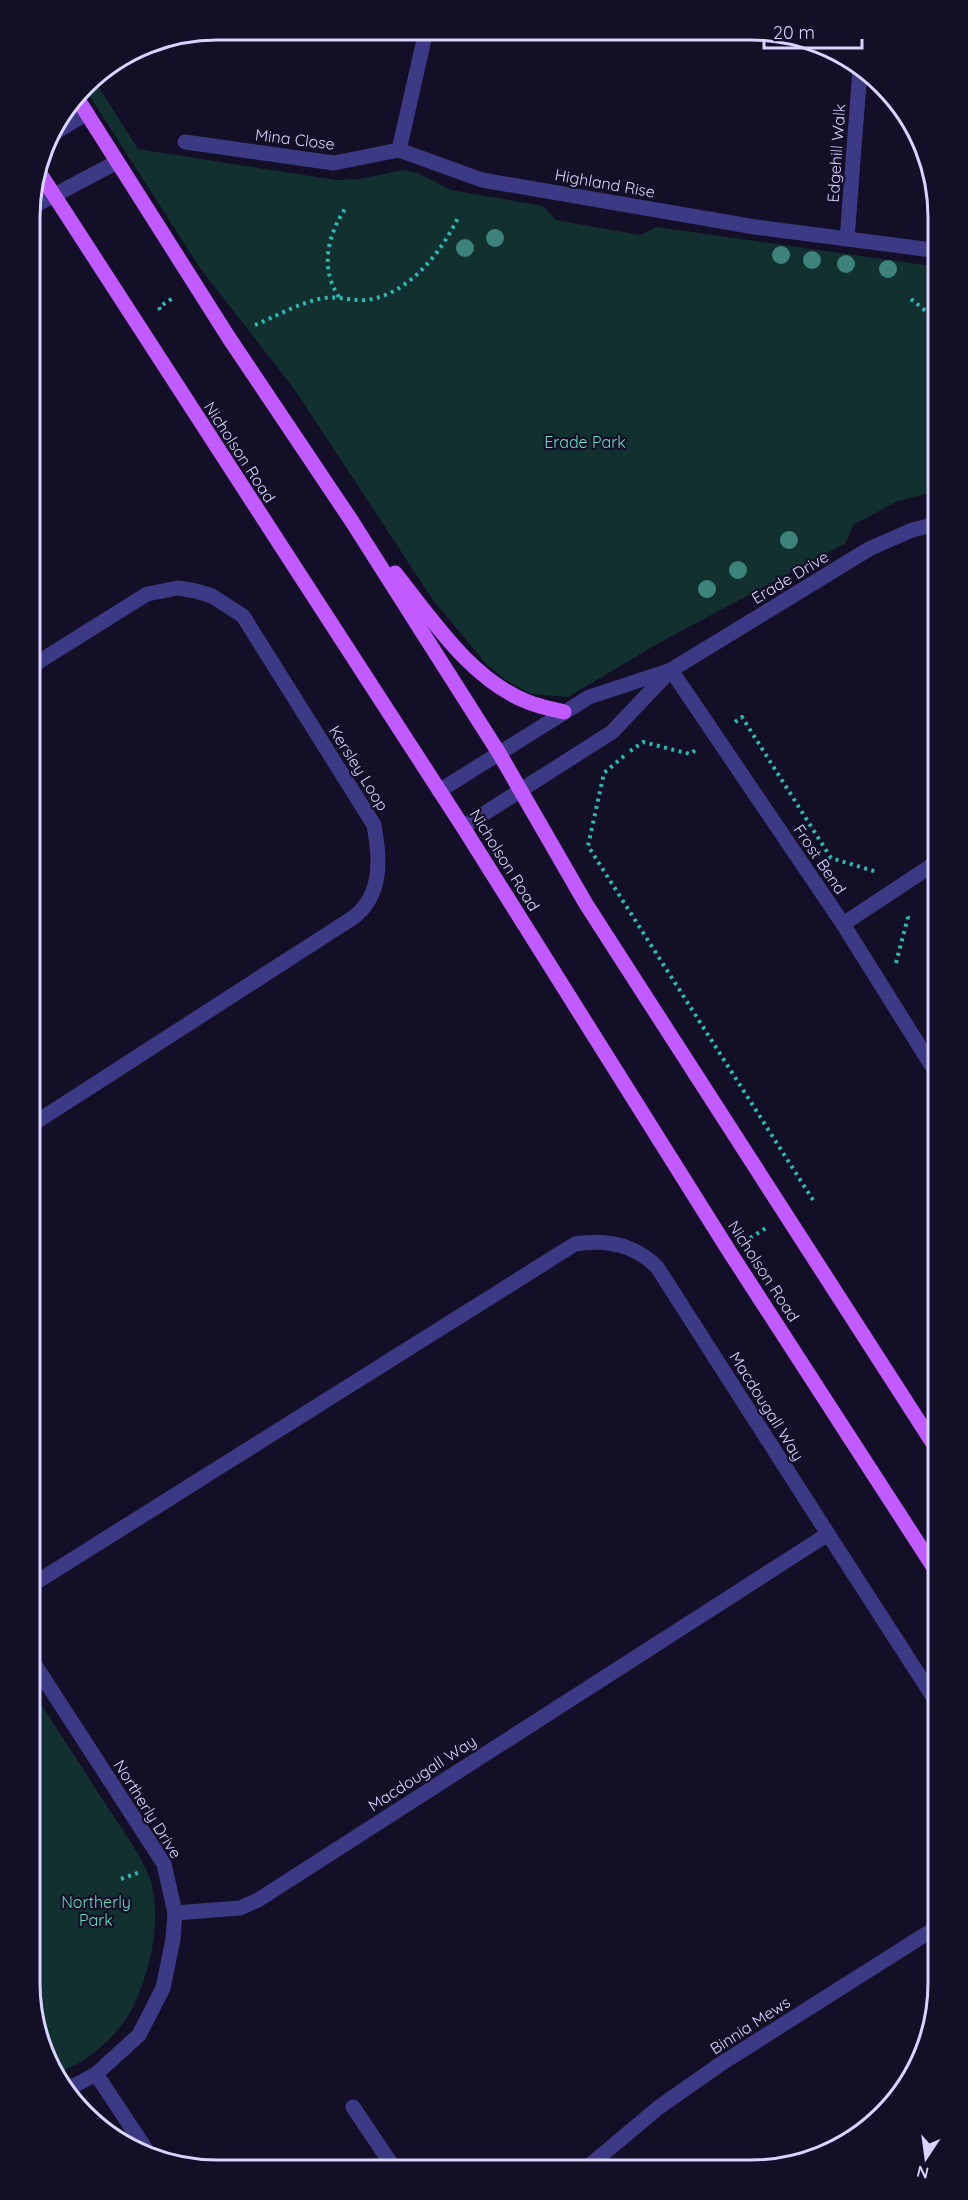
<svg xmlns="http://www.w3.org/2000/svg" width="968" height="2200" font-family="Quicksand,sans-serif">
<style>
.green{fill:#12302f}
.lines{fill:none;stroke-linecap:round;stroke-linejoin:round}
.path{stroke:#2fb8b0;stroke-width:4;stroke-dasharray:3 4.5;stroke-linecap:butt}
.service{stroke:#3d3a85;stroke-width:15}
.minor{stroke:#3d3a85;stroke-width:15}
.tertiary{stroke:#3d3a85;stroke-width:15}
.primary{stroke:#c25bff;stroke-width:15}
.tree{fill:#3d827b}
.labels{text-anchor:middle;stroke-width:4.5;stroke-linejoin:round;paint-order:stroke}
.street-label{font-size:16px;fill:#d9d4ff;stroke:#130f26}
.park-label{font-size:16px;fill:#5fe0c0;stroke:#130f26}
.rim{fill:none;stroke:#d9d4ff;stroke-width:3}
</style>
<rect width="100%" height="100%" fill="#130f26"/>
<g class="green">
<polygon points="93,78 138,149 336,180 360,179 403,170 418,173 451,190 543,206 556,220 640,235 656,227 932,266 933,492 898,501 853,525 846,543 659,643 568,697 531,694 507,681 486,664 433,600 295,390 200,268 85,89"/>
<path d="M 35,1695 C 60,1734 85,1772 110,1811 C 124,1833 143,1857 151,1882 C 162,1922 150,1971 133,2007 C 120,2034 84,2067 54,2073 L 36,2031 Z"/>
</g>
<g class="lines">
<g class="path">
<path d="M 339,297 C 319,267 328,234 347,206"/>
<polyline points="911,299 932,316"/>
<polyline points="160,310 159,307 173,298"/>
<path d="M 255,325 C 277,316 300,302 324,298 C 338,296 351,301 365,300 C 407,296 440,254 458,218"/>
<polyline points="735,722 742,717 831,858 877,872"/>
<polyline points="630,751 643,742 690,754 697,749"/>
<polyline points="624,756 604,773 588,846 813,1200"/>
<polyline points="896,963 908,917 905,913"/>
<polyline points="750,1238 766,1228"/>
<polyline points="121,1879 140,1872"/>
</g>
<polyline class="service" points="353,2107 392,2165"/>
<g class="minor">
<polyline points="49,136 87,113"/>
<polyline points="185,142 334,163 399,150 482,180 755,227 932,250"/>
<polyline points="399,150 426,31"/>
<polyline points="30,208 117,162"/>
<polyline points="847,239 860,70"/>
<path d="M 32,666 L 147,594 L 178,588 L 196,591 L 212,596 L 243,616 L 374,825 C 380,858 383,894 354,917 L 33,1124"/>
<polyline points="671,670 843,924 935,1071"/>
<polyline points="843,924 934,864"/>
<polyline points="828,1534 937,1703"/>
<path d="M 35,1583 L 575,1244 C 606,1239 634,1244 657,1267 L 828,1534 L 258,1900 L 240,1908 L 175,1913"/>
<polyline points="35,1665 164,1864 175,1913 173,1939 163,1988 139,2035 96,2074 66,2090"/>
<polyline points="96,2074 145,2148"/>
<polyline points="590,2165 658,2108 719,2065 937,1927"/>
</g>
<g class="tertiary">
<polyline points="439,791 589,697 671,670 869,549 912,530 933,525"/>
<polyline points="463,827 612,732 668,673"/>
</g>
<g class="primary">
<polyline points="77,98 229,338 351,520 499,753 586,904 936,1448"/>
<polyline points="39,172 463,827 729,1251 936,1571"/>
<path d="M 395,573 C 432,619 471,680 528,702 C 540,707 553,709 564,712"/>
</g>
</g>
<g class="tree">
<circle cx="495" cy="238" r="9"/>
<circle cx="465" cy="248" r="9"/>
<circle cx="781" cy="255" r="9"/>
<circle cx="812" cy="260" r="9"/>
<circle cx="846" cy="264" r="9"/>
<circle cx="888" cy="269" r="9"/>
<circle cx="789" cy="540" r="9"/>
<circle cx="738" cy="570" r="9"/>
<circle cx="707" cy="589" r="9"/>
</g>
<g class="labels">
<g class="street-label">
<text transform="translate(295 139) rotate(7)" y="6">Mina Close</text>
<text transform="translate(836 153) rotate(-86)" y="6">Edgehill Walk</text>
<text transform="translate(605 183) rotate(10)" y="6">Highland Rise</text>
<text transform="translate(240 452) rotate(57)" y="6">Nicholson Road</text>
<text transform="translate(790 577) rotate(-31)" y="6">Erade Drive</text>
<text transform="translate(359 768) rotate(58)" y="6">Kersley Loop</text>
<text transform="translate(820 859) rotate(56)" y="6">Frost Bend</text>
<text transform="translate(505 860) rotate(58)" y="6">Nicholson Road</text>
<text transform="translate(764 1271) rotate(57)" y="6">Nicholson Road</text>
<text transform="translate(767 1406) rotate(58)" y="6">Macdougall Way</text>
<text transform="translate(422 1773) rotate(-33)" y="6">Macdougall Way</text>
<text transform="translate(148 1809) rotate(58)" y="6">Northerly Drive</text>
<text transform="translate(750 2025) rotate(-33)" y="6">Binnia Mews</text>
</g>
<g class="park-label">
<text x="585" y="448">Erade Park</text>
<text x="96" y="1908">Northerly<tspan x="96" dy="18">Park</tspan></text>
</g>
</g>
<path d="M0 0H968V2200H0ZM217 40H751A177 177 0 0 1 928 217V1983A177 177 0 0 1 751 2160H217A177 177 0 0 1 40 1983V217A177 177 0 0 1 217 40Z" fill="#130f26" fill-rule="evenodd"/>
<path class="rim" d="M217 40H751A177 177 0 0 1 928 217V1983A177 177 0 0 1 751 2160H217A177 177 0 0 1 40 1983V217A177 177 0 0 1 217 40Z"/>
<g transform="translate(926 2158) rotate(193)" stroke="#130f26" stroke-width="4.5" paint-order="stroke">
<path d="M0-4.5L10 22L0 15L-10 22Z" fill="#d9d4ff"/>
<text y="-9" font-size="16" font-weight="bold" text-anchor="middle" fill="#d9d4ff">N</text>
</g>
<path d="M764 39v9h98v-9" fill="none" stroke="#d9d4ff" stroke-width="3"/>
<text x="773" y="39" font-size="18" fill="#d9d4ff" stroke="#130f26" stroke-width="4.5" paint-order="stroke">20 m</text>
</svg>
